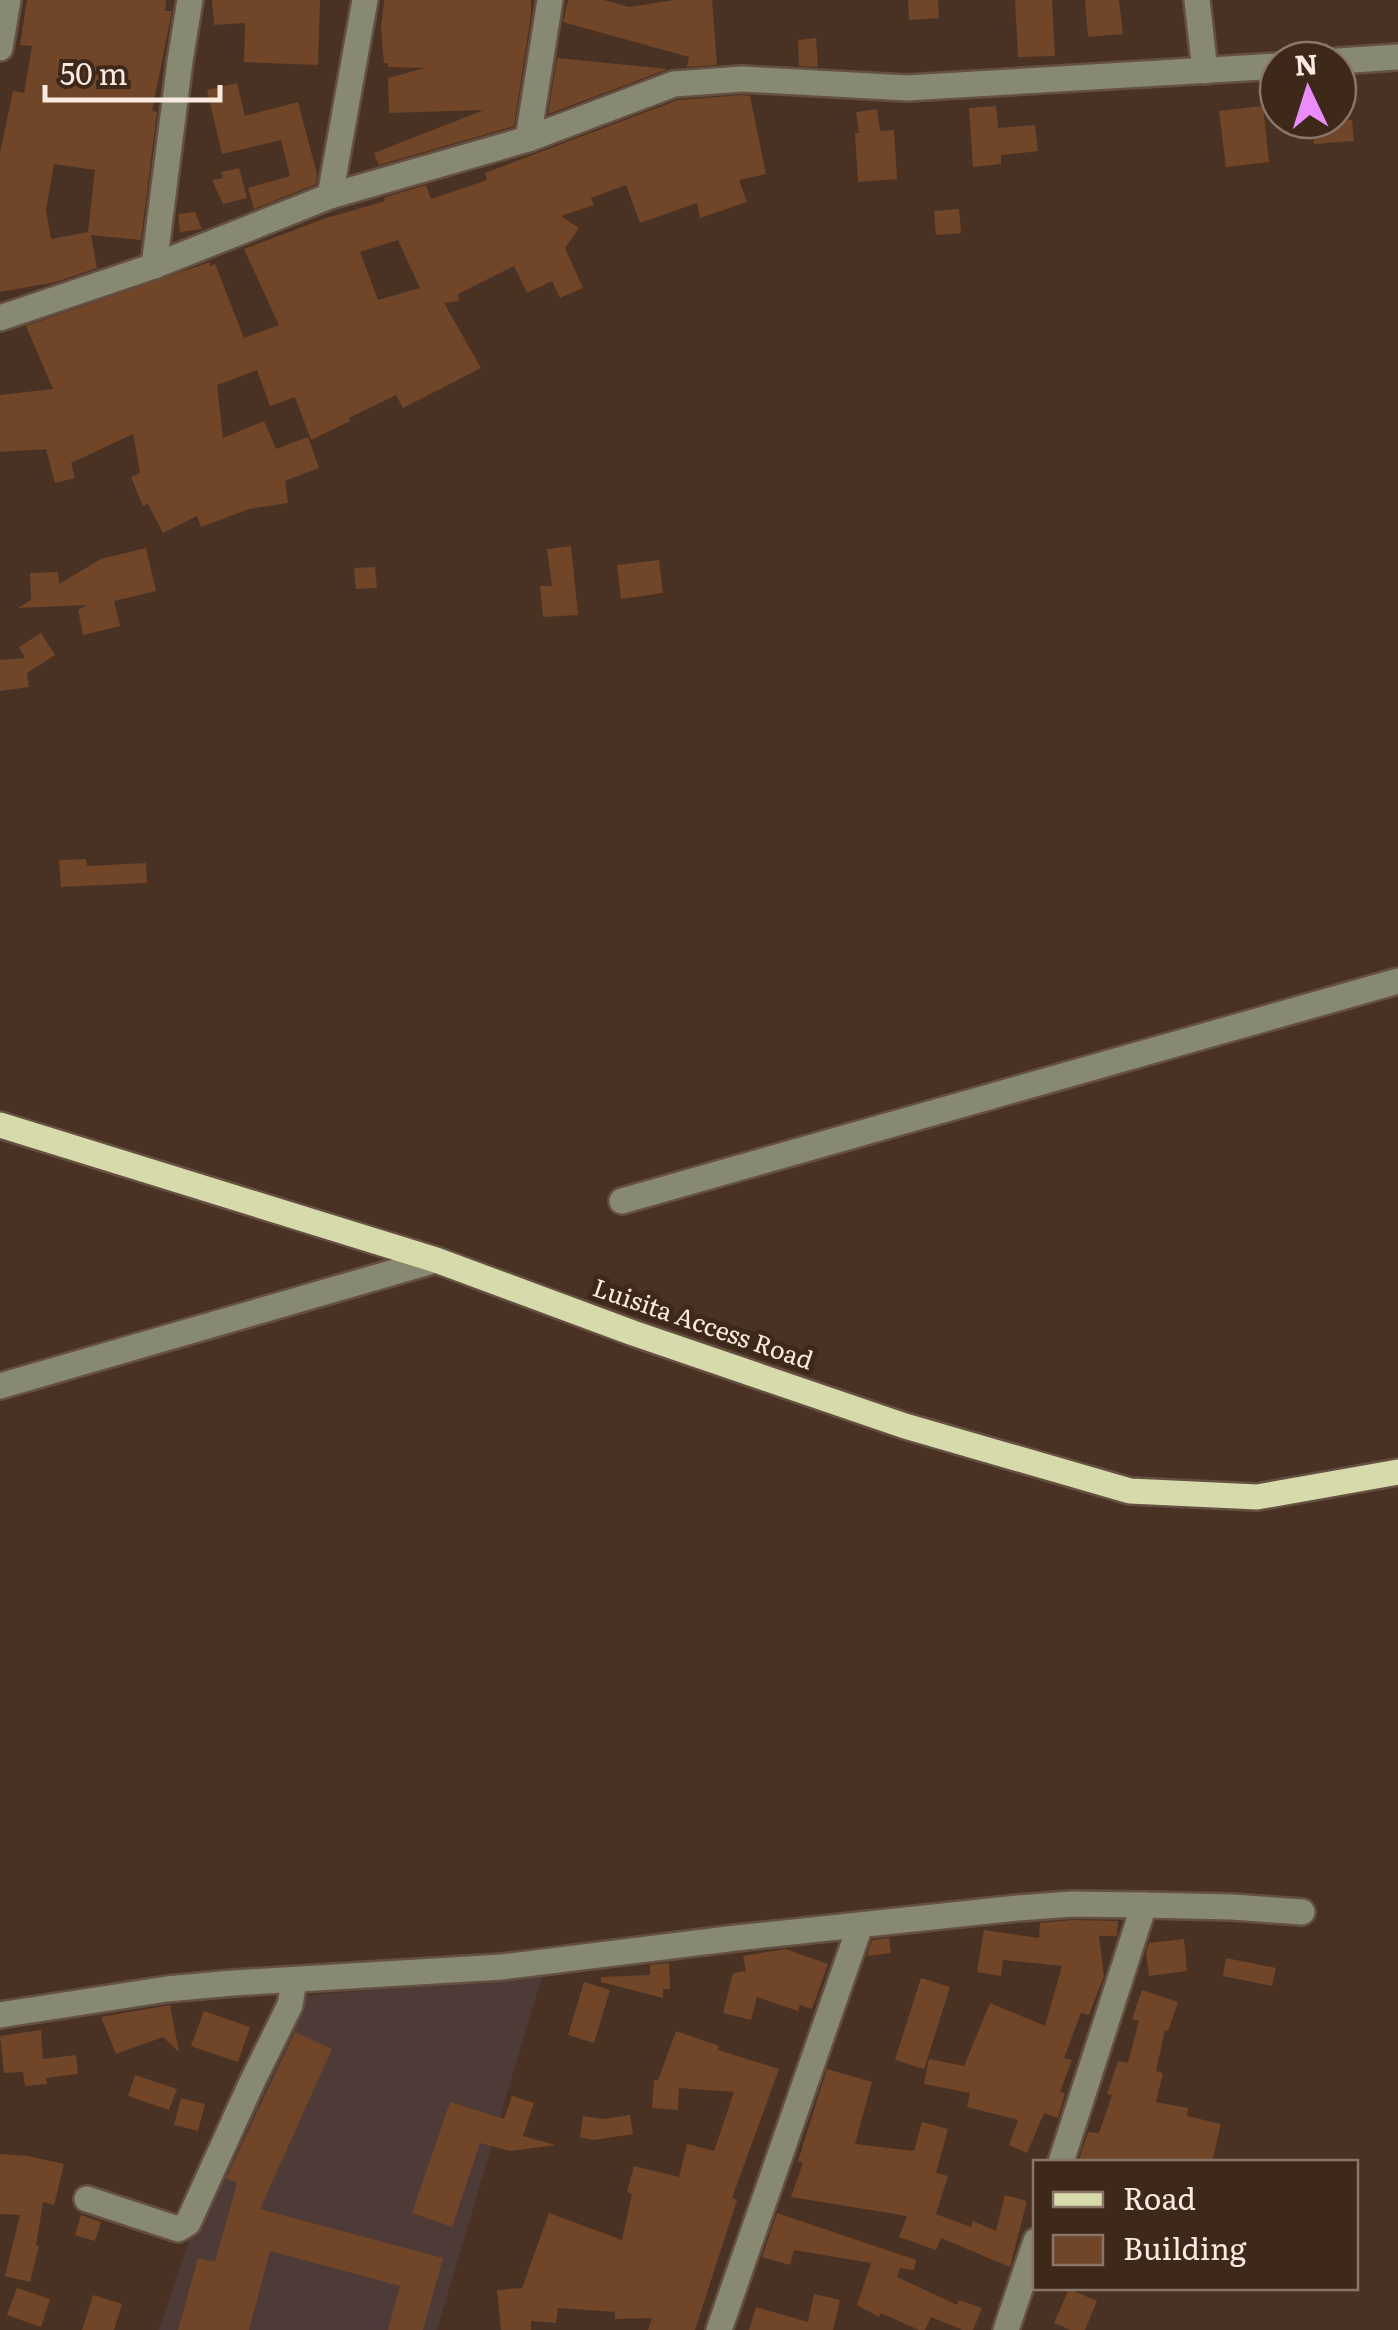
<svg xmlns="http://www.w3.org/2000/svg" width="1398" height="2330" font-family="Literata,serif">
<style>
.industrial{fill:#4e3a36}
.building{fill:#714528;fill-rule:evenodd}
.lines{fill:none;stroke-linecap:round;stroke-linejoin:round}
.minor-casing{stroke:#654f41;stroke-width:30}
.major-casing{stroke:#654f41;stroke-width:30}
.minor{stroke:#888973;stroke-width:25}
.major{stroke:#d7dbab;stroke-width:25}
.labels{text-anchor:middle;stroke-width:10;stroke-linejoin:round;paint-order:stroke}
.street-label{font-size:25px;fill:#faeae1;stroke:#3e2819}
</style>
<rect width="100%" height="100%" fill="#493223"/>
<polygon class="industrial" points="542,1976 437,2330 159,2330 189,2240 301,1996"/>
<g class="building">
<path d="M 27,0 L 166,0 L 165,11 L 172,11 L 152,111 L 157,112 L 141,240 L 91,235 L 97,268 L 56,282 L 0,292 L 0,153 L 13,91 L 24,93 L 32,46 L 20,45 ZM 54,164 L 95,170 L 88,232 L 51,239 L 46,210 Z"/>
<polygon points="212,0 320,0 318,65 244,62 245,23 214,25"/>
<polygon points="384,0 531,0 531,15 514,126 379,165 374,153 484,110 389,113 388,78 425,68 388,67 388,63 384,63 381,28"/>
<polygon points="568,0 604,0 629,7 674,0 712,0 717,65 687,67 689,57 563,22"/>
<polygon points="908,0 938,0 939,18 909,20"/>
<polygon points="1015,0 1052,0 1055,56 1018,57"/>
<polygon points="1085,0 1119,0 1123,34 1088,37"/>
<polygon points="816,38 818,67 799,66 798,40"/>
<polygon points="557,58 668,69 548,114"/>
<polygon points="237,83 245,116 298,102 317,174 316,184 254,209 248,188 290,176 281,140 222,154 207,90"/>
<path d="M 742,95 L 750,96 L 766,174 L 739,180 L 747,202 L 700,218 L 697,203 L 640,223 L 626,185 L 591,198 L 594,205 L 561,216 L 579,228 L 565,248 L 583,288 L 560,298 L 552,281 L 527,293 L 514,266 L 458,294 L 459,301 L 444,303 L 481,368 L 403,408 L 396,395 L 349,418 L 350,421 L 311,440 L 295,397 L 270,406 L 257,370 L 217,385 L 223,438 L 264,421 L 276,449 L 308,437 L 319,468 L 285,481 L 288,503 L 249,509 L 201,527 L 197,516 L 163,533 L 148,504 L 143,506 L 131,477 L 140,473 L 133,434 L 71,463 L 75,478 L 55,483 L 46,449 L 0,452 L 0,395 L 53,389 L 26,326 L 210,262 L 210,266 L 215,264 L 244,338 L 279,325 L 244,249 L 323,219 L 385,201 L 384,198 L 389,196 L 426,185 L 431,199 L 487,180 L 485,173 L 678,100 ZM 398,240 L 420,288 L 378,300 L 360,252 Z"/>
<polygon points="996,106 998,128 1035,125 1038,151 1001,155 1001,164 973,167 969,108"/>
<polygon points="1263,106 1269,162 1226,167 1219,111"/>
<polygon points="877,109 880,131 894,130 897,179 858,182 855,133 859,133 856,112"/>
<polygon points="1312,120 1352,120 1354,141 1314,144"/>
<polygon points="239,168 247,198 223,204 212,180 223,178 221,172"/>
<polygon points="959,209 961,233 936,235 934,211"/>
<polygon points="195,212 202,229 180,232 178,214"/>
<polygon points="571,546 578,615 543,617 540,586 552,586 547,549"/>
<polygon points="146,548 156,591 114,601 120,626 83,635 78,610 87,605 18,608 31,600 30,573 58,572 59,584 101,559"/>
<polygon points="659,560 663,593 621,599 617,565"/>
<polygon points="375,567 377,588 356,589 354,568"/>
<polygon points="41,633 55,655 27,673 29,687 0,691 0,660 25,658 19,647"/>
<polygon points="86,859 87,866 146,863 147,883 61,887 59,860"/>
<polygon points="1072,1920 1118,1921 1117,1936 1099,1936 1104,1976 1089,2015 1081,2013 1064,2058 1072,2060 1060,2092 1065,2093 1058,2118 1044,2113 1027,2153 1009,2145 1018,2120 967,2107 970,2093 924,2084 929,2059 964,2066 990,2003 1045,2026 1062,1966 1003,1960 1001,1976 977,1972 984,1930 1039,1938 1040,1923"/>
<polygon points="889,1938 891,1953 867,1956 872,1940"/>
<polygon points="1184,1939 1187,1971 1149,1976 1146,1952 1149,1943"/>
<polygon points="785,1949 828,1964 812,2009 800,2005 798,2011 757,1997 751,2020 723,2013 733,1973 746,1971 743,1956"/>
<polygon points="1226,1958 1276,1968 1272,1986 1223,1976"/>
<polygon points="669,1963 670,1989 663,1989 663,1998 601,1982 601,1977 650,1975 650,1965"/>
<polygon points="921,1978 950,1987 924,2069 895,2060"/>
<polygon points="584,1982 610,1990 594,2043 568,2035"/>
<polygon points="1142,1990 1178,2002 1168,2031 1165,2030 1156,2071 1163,2073 1156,2102 1188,2108 1187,2116 1221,2124 1212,2162 1091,2162 1079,2159 1088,2132 1099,2133 1112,2095 1107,2094 1118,2061 1128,2063 1139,2021 1132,2019"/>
<polygon points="170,2005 179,2052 163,2037 116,2054 101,2017"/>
<polygon points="204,2011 250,2027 238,2062 191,2046"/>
<polygon points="41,2030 43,2059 76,2055 78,2074 46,2078 47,2084 25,2086 23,2072 4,2073 0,2036"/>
<polygon points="676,2031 719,2046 718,2050 779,2069 732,2198 737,2200 695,2330 648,2330 652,2318 615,2319 615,2312 558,2308 556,2323 531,2321 531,2330 501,2330 497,2290 522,2288 549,2213 622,2240 632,2194 627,2192 634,2166 679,2177 687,2144 714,2151 734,2092 679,2088 678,2110 652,2108 654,2080 658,2080"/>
<polygon points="295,2032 332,2049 260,2209 443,2258 423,2330 388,2330 400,2286 270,2251 249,2330 178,2330 198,2258 215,2262 237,2183 226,2178"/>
<polygon points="827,2069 872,2082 855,2144 914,2151 922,2122 948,2129 936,2173 948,2176 936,2214 971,2227 973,2221 996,2231 1005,2195 1027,2201 1010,2267 941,2238 936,2250 899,2237 907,2216 791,2197 803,2163 798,2161"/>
<polygon points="135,2075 177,2089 169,2110 128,2096"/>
<polygon points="512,2096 534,2103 523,2136 556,2145 510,2151 480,2143 452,2227 412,2213 450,2102 504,2119"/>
<polygon points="181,2098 205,2104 198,2131 174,2125"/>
<polygon points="630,2115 633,2134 594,2140 580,2137 583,2116 603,2119"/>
<polygon points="0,2154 28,2156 64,2164 54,2205 43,2202 36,2245 39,2246 30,2282 5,2276 20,2215 0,2214"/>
<polygon points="777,2213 916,2260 914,2270 900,2268 897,2277 957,2305 959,2300 982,2308 973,2330 963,2330 931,2317 925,2330 919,2330 881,2313 879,2317 857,2305 871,2263 794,2250 790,2265 762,2257"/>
<polygon points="81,2215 101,2222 95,2241 75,2235"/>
<polygon points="17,2288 50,2299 41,2327 7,2315"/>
<polygon points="1069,2289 1097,2301 1085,2330 1071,2330 1054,2323"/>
<polygon points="814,2294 840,2300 833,2330 749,2330 756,2307 808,2322"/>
<polygon points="93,2295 122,2304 114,2330 82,2330"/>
</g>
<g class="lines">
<g class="minor-casing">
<g id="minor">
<polyline points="1197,0 1205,71"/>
<polyline points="0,48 8,0"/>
<polyline points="1338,61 1398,57"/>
<polyline points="528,139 550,0"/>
<polyline points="330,196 365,0"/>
<polyline points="154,266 180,61 190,0"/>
<polyline points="0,318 154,266 330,196 528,139 674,84 742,79 907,88 1278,66"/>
<polyline points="622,1201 1398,981"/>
<polyline points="0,1386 436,1260"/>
<polyline points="0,2015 167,1989 233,1983 502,1967 736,1938 1018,1908 1072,1904 1144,1905 1232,1907 1302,1912"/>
<polyline points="1061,2162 1144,1905"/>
<polyline points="87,2199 178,2229 188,2223 252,2082 290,2005 294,1981"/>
<polyline points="719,2330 860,1926"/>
<polyline points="1006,2330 1036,2241"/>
</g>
</g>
<g class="major-casing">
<polyline id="major" points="0,1125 436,1260 633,1333 905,1426 1130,1491 1257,1497 1398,1472"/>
</g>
<use href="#minor" class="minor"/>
<use href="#major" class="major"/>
</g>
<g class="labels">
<g class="street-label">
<text transform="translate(703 1324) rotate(19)" y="9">Luisita Access Road</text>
</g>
</g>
<rect x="1033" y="2160" width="325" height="130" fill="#3e2819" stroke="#897669" stroke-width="2.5"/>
<rect x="1053" y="2192" width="50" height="15" fill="#d7dbab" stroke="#897669" stroke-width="2.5"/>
<text x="1123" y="2210" font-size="30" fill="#faeae1">Road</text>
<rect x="1053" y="2235" width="50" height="30" fill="#714528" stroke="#897669" stroke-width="2.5"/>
<text x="1123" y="2260" font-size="30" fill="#faeae1">Building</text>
<g transform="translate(1308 90) rotate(356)"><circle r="48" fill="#3e2819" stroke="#897669" stroke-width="2.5"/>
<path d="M0-8L18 38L0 25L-18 38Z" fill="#ec8cfb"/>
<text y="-15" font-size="28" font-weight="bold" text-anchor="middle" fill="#faeae1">N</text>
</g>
<path d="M45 85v15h175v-15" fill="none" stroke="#faeae1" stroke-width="5"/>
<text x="60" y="85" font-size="30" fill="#faeae1" stroke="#3e2819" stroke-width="8" paint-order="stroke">50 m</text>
</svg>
